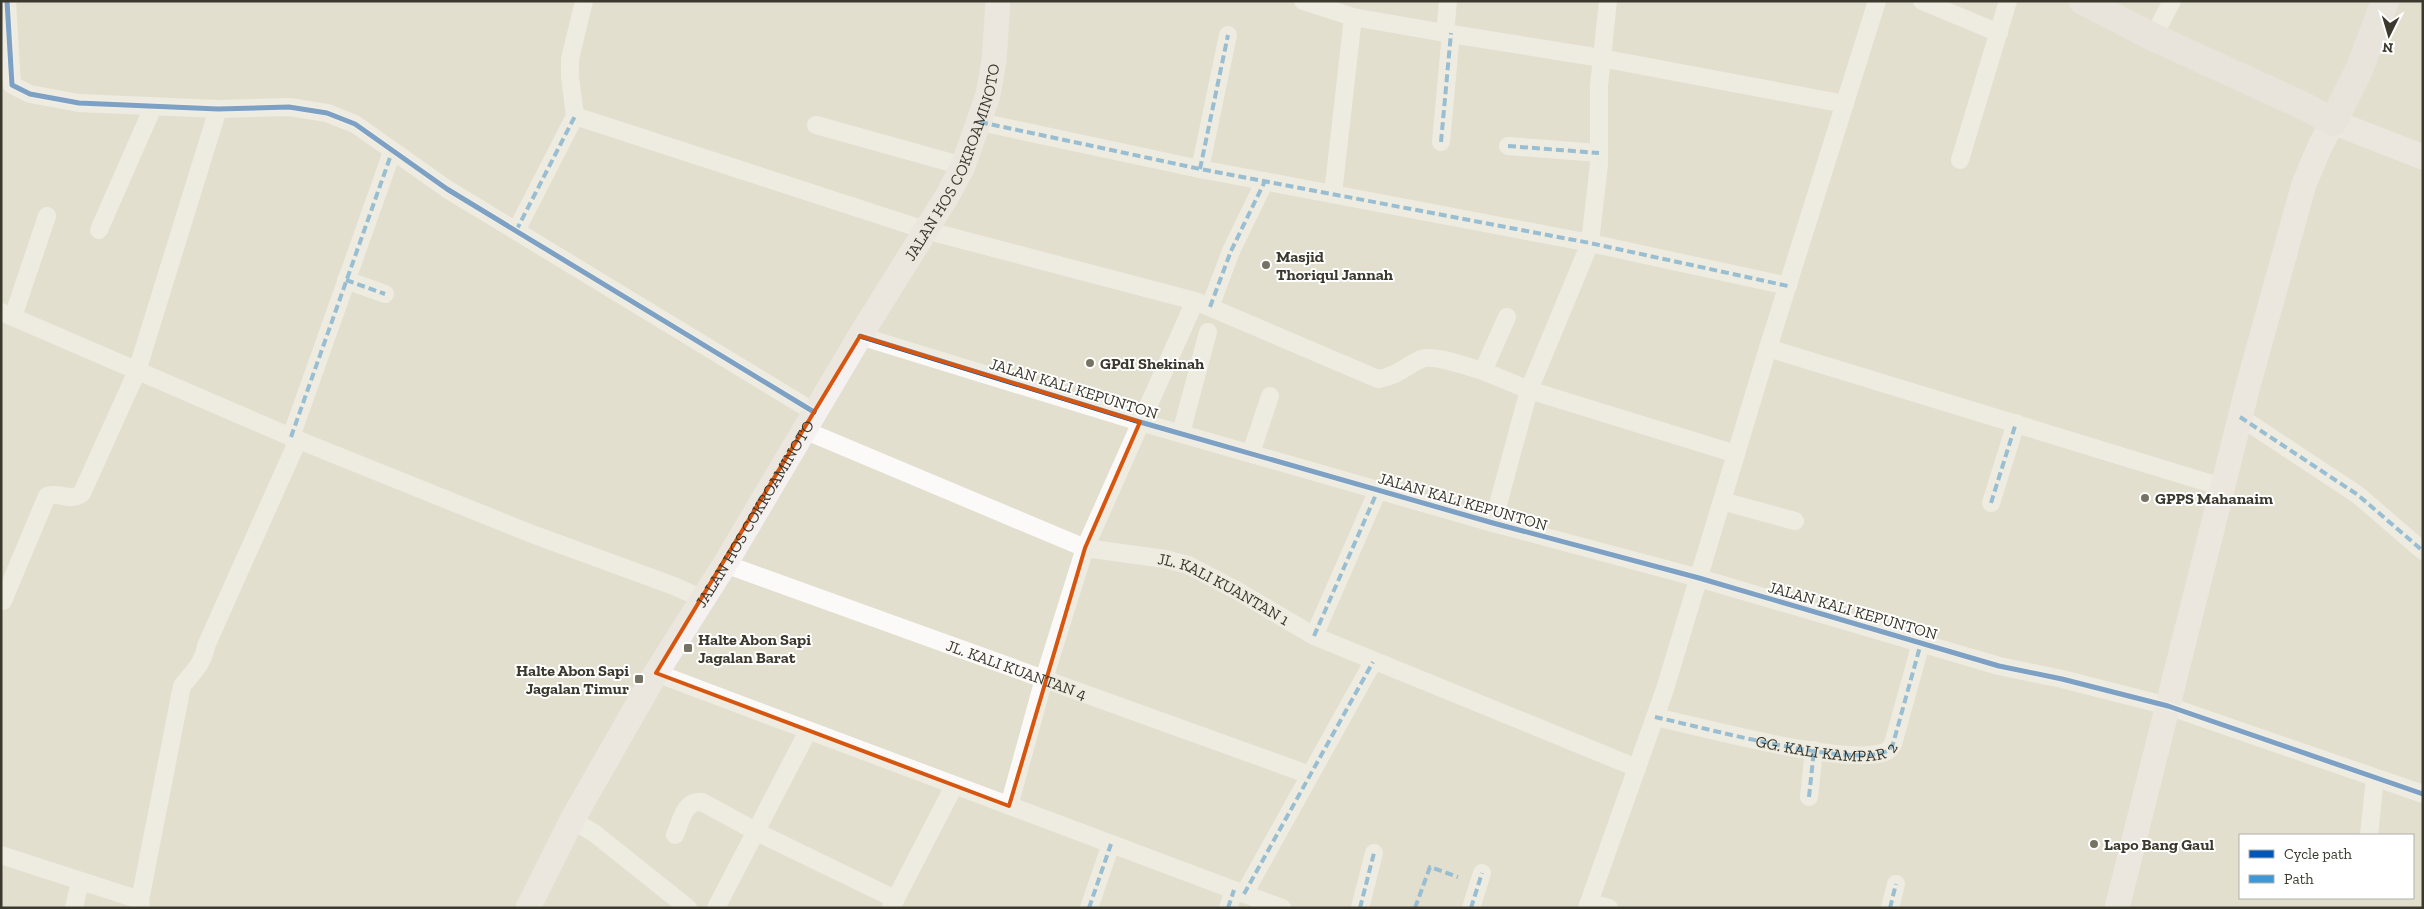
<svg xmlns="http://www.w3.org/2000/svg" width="2424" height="909" font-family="'Zilla Slab',serif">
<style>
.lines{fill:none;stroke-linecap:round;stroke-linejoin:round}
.street{stroke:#fbfaf8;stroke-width:18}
.secondary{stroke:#f5f1f1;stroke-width:25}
.primary{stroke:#eee8ea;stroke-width:28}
.quiet{stroke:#3e98d7;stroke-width:4;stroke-dasharray:8 4;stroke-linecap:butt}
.cycleway-casing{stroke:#fff;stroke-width:8}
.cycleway{stroke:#0057b8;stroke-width:5}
.marked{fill:none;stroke:#d7560f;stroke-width:4;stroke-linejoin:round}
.poi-dot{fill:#767365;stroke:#fff;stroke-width:2}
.labels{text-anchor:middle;stroke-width:4;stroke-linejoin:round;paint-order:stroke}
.street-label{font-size:16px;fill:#3b392d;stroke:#fff}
.poi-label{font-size:16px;font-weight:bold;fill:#3b392d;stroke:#fff;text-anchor:start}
</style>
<rect width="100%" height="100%" fill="#e3dfce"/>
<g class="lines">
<g class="street">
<polyline points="7,1 12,85 30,94 79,103 218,109 289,107 327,113 355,124 447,189 814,412"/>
<polyline points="1303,1 1353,17 1445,33 1448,1"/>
<polyline points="1608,1 1599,85 1599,164 1590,243 1529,390 1736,454"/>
<polyline points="1922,1 1999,33"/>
<polyline points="1445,33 1601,58 1845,104"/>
<polyline points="2153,37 2172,1"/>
<path d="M 575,116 L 925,230 L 1195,301 L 1378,379 C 1395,377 1406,366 1421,359 C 1434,354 1468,367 1483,371"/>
<polyline points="980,122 1200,169 1590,243 1788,286"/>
<polyline points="816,125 963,166"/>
<polyline points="1441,142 1451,33"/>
<polyline points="1508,146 1599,153"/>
<polyline points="1960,160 2008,1"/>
<polyline points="1200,169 1228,35"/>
<polyline points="1333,194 1353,17"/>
<polyline points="99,230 153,107"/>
<polyline points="516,231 575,116 570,77 570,59 584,1"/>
<polyline points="346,280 385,294"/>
<polyline points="1210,307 1231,251 1265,181"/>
<polyline points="1,312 291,437 532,534 674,586 703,599"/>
<polyline points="13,317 47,216"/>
<polyline points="860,336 1140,422 1493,523 1699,578 1999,666 2062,679 2168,706 2423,794"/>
<polyline points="1768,348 2222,487"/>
<polyline points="2240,417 2358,495 2423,551"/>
<path id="s1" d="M 804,430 L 1085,548 L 1165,559 L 1188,565 L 1236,590 L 1314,636 L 1637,768"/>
<polyline points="1181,433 1208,332"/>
<polyline points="291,437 392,152"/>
<polyline points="1251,453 1270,396"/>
<polyline points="1722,501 1795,521"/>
<polyline points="1991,503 2016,423"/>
<polyline points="1493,523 1529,390 1483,371 1507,317"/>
<path id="s2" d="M 725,564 L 1310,775"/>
<path d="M 3,601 L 47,496 C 59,491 70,503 82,493 L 137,371 L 218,109"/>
<polyline points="1314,636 1378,490"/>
<polyline points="656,673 1282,908"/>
<path d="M 1655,717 C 1702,727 1846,767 1885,752 C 1890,750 1891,747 1893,744 L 1921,643"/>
<polyline points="1809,797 1814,750"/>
<polyline points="1009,806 1044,679 1085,548 1195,301"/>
<polyline points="572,820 594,833 688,908"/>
<path d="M 675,835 C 681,821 684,800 702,802 L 757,832 L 895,899"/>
<polyline points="2369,835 2375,778"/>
<polyline points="1,855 140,900 141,908"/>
<polyline points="1244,894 1373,662"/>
<path d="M 140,900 L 182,686 C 193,672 203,664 206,646 L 298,440"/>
<polyline points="1589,903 1609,908"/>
<polyline points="74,908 80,881"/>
<polyline points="716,908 808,731"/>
<polyline points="891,908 954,786"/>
<polyline points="1089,908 1111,844"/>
<polyline points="1228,908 1234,890"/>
<polyline points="1360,908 1374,853"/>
<polyline points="1471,908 1482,873"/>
<polyline points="1587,908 1665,689 1768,348 1877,1"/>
<polyline points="1890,908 1896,884"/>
</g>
<g class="secondary">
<path id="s3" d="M 528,908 L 572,820 L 656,673 L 725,564 L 860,336 L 949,193 L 963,166 L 988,95 L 994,61 L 998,1"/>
<polyline points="2117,908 2248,386 2304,184 2321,144 2333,122 2423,157"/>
</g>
<polyline class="primary" points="2083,1 2153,37 2306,107 2333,122 2359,70 2385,1"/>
<g class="quiet">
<polyline points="980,122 1200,169 1590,243 1788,286"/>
<polyline points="1441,142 1451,33"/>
<polyline points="1508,146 1599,153"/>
<polyline points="1200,169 1228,35"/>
<polyline points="516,231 575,116"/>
<polyline points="346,280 385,294"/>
<polyline points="1210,307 1231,251 1265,181"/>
<polyline points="2240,417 2358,495 2423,551"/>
<polyline points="291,437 392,152"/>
<polyline points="1991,503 2016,423"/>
<polyline points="1314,636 1378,490"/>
<path id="s4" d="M 1655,717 C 1702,727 1846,767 1885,752 C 1890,750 1891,747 1893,744 L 1921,643"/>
<polyline points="1809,797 1814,750"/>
<polyline points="1244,894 1373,662"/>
<polyline points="1089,908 1111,844"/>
<polyline points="1228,908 1234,890"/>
<polyline points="1360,908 1374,853"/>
<polyline points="1415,908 1430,867 1458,877"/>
<polyline points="1471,908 1482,873"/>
<polyline points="1890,908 1896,884"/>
</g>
<g class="cycleway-casing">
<g id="cycleway">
<polyline points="7,1 12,85 30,94 79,103 218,109 289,107 327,113 355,124 447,189 814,412"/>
<polyline points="860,336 1140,422 1493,523 1699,578 1999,666 2062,679 2168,706 2423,794"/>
</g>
</g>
<use href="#cycleway" class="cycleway"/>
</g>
<path d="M0 0H2424V909H0ZM 860,336 L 1140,422 L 1085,548 L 1009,806 L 656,673 Z" fill="#e3dfce" fill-opacity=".55" fill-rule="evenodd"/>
<path class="marked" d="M 860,336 L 1140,422 L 1085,548 L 1009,806 L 656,673 Z"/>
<g class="poi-dot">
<circle cx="1266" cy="265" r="5"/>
<circle cx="1090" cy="363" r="5"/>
<circle cx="2145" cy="498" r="5"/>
<rect x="683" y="643" width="10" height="10" rx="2.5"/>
<rect x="634" y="674" width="10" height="10" rx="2.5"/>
<circle cx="2094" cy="844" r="5"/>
</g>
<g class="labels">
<g class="street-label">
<text dy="6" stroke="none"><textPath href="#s3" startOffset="860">JALAN HOS COKROAMINOTO</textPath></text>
<text transform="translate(1074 388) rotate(17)" y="6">JALAN KALI KEPUNTON</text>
<text transform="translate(1463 501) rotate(16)" y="6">JALAN KALI KEPUNTON</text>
<text dy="6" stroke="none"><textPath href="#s3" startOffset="455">JALAN HOS COKROAMINOTO</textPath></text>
<text dy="6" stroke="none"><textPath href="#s1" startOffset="451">JL. KALI KUANTAN 1</textPath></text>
<text transform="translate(1853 610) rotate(16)" y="6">JALAN KALI KEPUNTON</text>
<text dy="6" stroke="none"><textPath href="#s2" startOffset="310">JL. KALI KUANTAN 4</textPath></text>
<text dy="6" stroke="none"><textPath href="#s4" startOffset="175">GG. KALI KAMPAR 2</textPath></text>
</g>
<g class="poi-label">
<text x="1276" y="262">Masjid<tspan x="1276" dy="18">Thoriqul Jannah</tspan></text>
<text x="1100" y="369">GPdI Shekinah</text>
<text x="2155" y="504">GPPS Mahanaim</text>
<text x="698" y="645">Halte Abon Sapi<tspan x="698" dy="18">Jagalan Barat</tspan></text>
<text x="629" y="676" text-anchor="end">Halte Abon Sapi<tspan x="629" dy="18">Jagalan Timur</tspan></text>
<text x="2104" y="850">Lapo Bang Gaul</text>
</g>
</g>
<rect width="2424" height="909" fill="none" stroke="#3b392d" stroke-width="5"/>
<rect x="2239" y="834" width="175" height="65" fill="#ffffff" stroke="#b1b0ab"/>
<rect x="2249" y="850" width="25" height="8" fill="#0057b8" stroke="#b1b0ab"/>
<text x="2284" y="859" font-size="15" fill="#3b392d">Cycle path</text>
<rect x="2249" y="875" width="25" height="8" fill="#3e98d7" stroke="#b1b0ab"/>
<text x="2284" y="884" font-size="15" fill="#3b392d">Path</text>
<g transform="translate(2389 35) rotate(185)" stroke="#ffffff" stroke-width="4" paint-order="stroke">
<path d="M0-4L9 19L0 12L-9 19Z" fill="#3b392d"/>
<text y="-8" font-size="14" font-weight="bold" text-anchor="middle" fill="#3b392d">N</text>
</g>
</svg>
